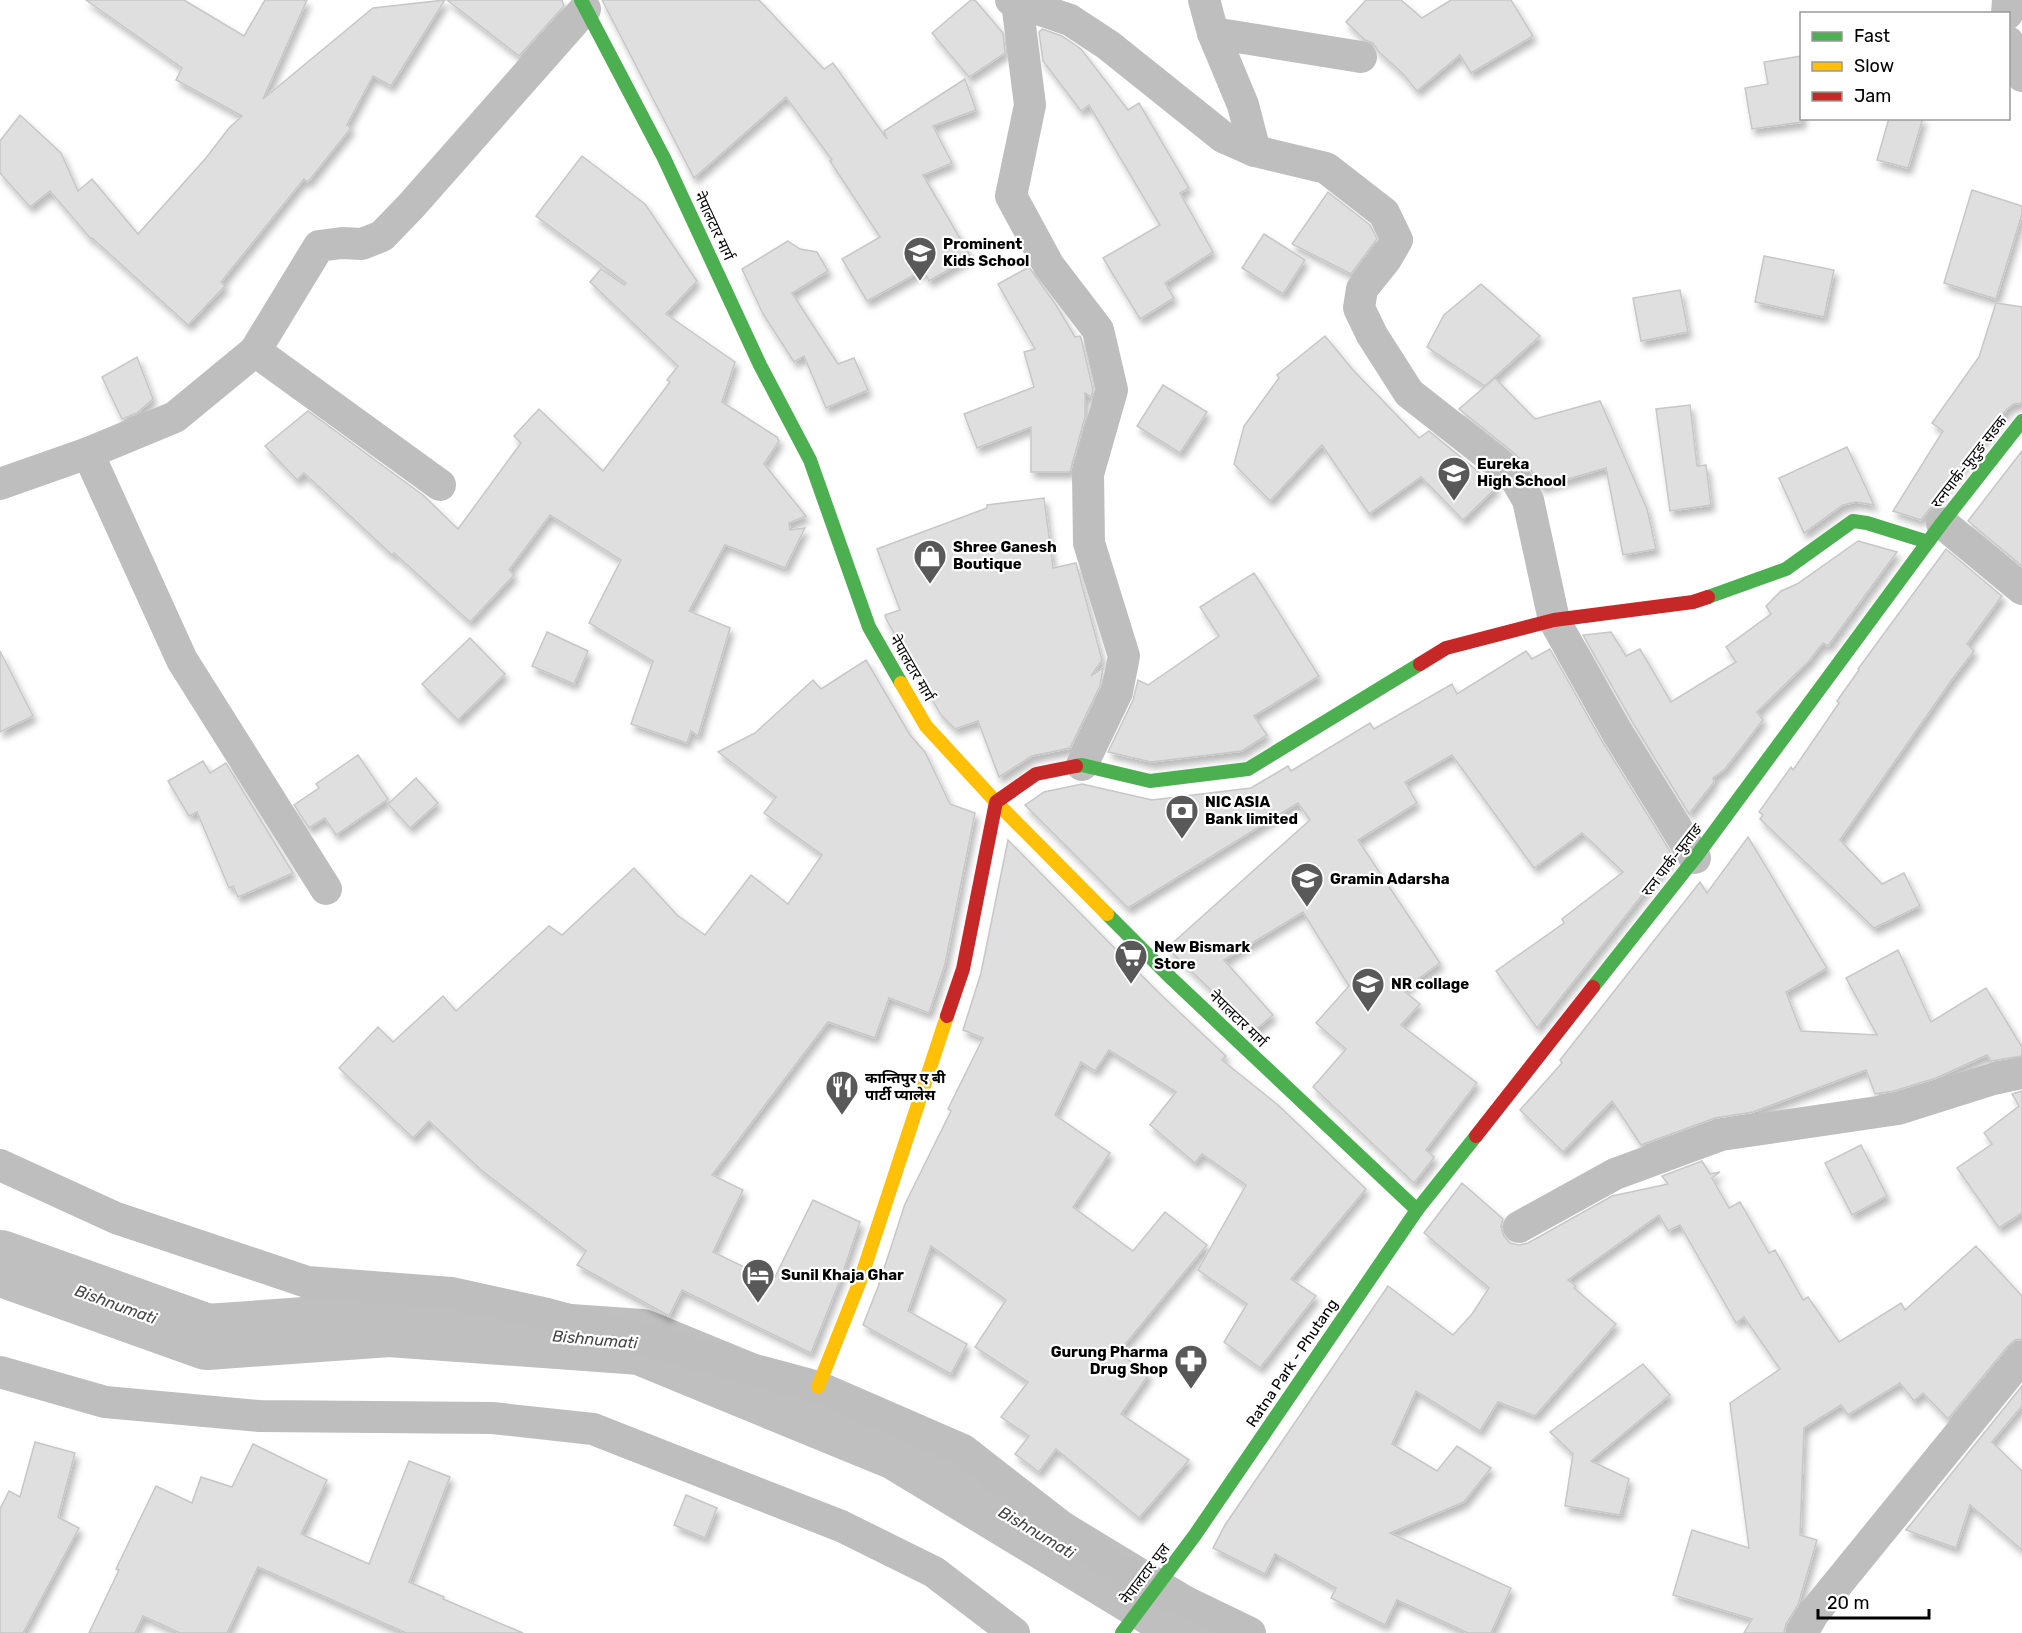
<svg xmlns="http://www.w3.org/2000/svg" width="2022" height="1633" font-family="Rubik,'Noto Sans Devanagari',sans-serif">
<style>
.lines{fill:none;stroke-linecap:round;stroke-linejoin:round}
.river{stroke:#bfbfbf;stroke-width:66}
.building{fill:#dfdfdf;stroke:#c7c7c7;stroke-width:1.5;filter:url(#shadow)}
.street{stroke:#bebebe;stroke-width:32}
.fast{stroke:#4caf50;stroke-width:14}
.slow{stroke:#ffc107;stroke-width:14}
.jam{stroke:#c62828;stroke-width:14}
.labels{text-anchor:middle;stroke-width:4.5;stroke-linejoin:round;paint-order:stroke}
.street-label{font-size:15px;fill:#000;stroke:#fff}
.poi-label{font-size:15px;font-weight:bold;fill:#000;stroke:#fff;text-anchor:start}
.water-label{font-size:16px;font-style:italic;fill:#444;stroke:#fff}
</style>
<defs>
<filter id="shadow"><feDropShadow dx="3.5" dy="6" stdDeviation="3" flood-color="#0004"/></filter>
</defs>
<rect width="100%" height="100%" fill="#fff"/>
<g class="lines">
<polyline class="river" points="0,1263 207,1337 389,1324 641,1342 899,1448 1204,1633"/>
</g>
<g class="building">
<polygon points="86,0 184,0 244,36 265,0 307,0 263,99 373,8 445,0 391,86 373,76 347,125 351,128 308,182 304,179 221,282 225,286 188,325 92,238 91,239 50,191 30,207 0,173 0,141 20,115 61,153 78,191 92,179 138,234 206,158 229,128 242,116 176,80 182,68"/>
<polygon points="447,0 562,0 564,6 519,56"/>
<polygon points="602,0 759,0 824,69 833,63 887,139 884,131 965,79 976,110 933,126 952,163 923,175 971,257 929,281 923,270 867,301 842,259 880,237 830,161 832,160 786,97 694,178"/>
<polygon points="971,0 975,0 1003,33 1005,53 969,77 932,33"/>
<polygon points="1366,0 1401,0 1422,18 1451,0 1511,0 1533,36 1471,73 1460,55 1417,91 1403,74 1378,51 1373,43 1365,40 1346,22"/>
<polygon points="1042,29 1062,36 1081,49 1128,110 1139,103 1189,188 1180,193 1213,252 1165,283 1174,298 1140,319 1103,258 1160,225 1089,105 1081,111 1043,61 1039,32"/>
<polygon points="1802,56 1802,122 1752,129 1745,88 1768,84 1764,62"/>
<polygon points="1889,118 1923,118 1908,168 1877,160"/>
<polygon points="582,156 645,204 697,281 666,314 735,362 722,402 777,437 779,441 764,464 806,516 789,523 790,530 805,528 785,568 725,545 689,611 730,628 698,736 691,731 687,743 631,724 653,661 589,623 621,560 550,515 509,570 514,575 470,622 394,553 392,555 304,473 297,480 265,446 308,411 423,495 458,529 521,443 514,436 539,409 603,471 670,382 667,380 678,366 590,282 601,269 624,285 626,283 536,216"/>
<polygon points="1972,190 2022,206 2022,214 1996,299 1944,283"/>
<polygon points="1328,192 1370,225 1377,239 1351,274 1292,244"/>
<polygon points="1264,234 1305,260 1283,294 1242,268"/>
<polygon points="788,241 800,249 817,252 828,271 792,293 838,364 854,358 868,390 826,408 804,356 794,362 763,314 742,269"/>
<polygon points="1764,256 1834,270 1824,317 1755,302"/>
<polygon points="1029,267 1056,305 1075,337 1080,336 1081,338 1093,390 1091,397 1085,393 1085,417 1070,472 1031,472 1031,427 977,448 964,414 1034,387 1024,352 1035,349 998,284"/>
<polygon points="1481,284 1540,336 1485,386 1427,347 1444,315"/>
<polygon points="1680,290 1688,332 1641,341 1633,298"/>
<polygon points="1996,303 2022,307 2022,403 2014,404 2007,409 1921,520 1893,511 1943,431 1932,423 1979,357"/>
<polygon points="1325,336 1353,370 1419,438 1429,431 1497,487 1463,520 1421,477 1369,514 1322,445 1270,501 1234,464 1244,426 1279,378 1277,375"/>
<polygon points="137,357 153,399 137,413 122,419 102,377"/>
<polygon points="1495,378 1535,419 1600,401 1647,509 1656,549 1623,555 1606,468 1541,487 1530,468 1509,449 1459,409"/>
<polygon points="1163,385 1207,412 1180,453 1137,426"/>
<polygon points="1690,405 1697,466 1706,465 1711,505 1670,511 1656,409"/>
<polygon points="1847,447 1874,505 1856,502 1843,505 1804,533 1779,478"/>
<polygon points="2022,451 2022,566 1968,521"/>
<polygon points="1044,498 1053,568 1076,563 1102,660 1091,676 1103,668 1100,686 1070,748 1032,756 999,777 978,721 955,729 941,715 886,619 885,615 900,610 877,549 987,508 987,505"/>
<polygon points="1858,541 1897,552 1828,646 1823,643 1809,661 1757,712 1763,720 1725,769 1713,778 1714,782 1689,814 1633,723 1583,635 1611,632 1626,656 1640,649 1671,702 1736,662 1726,647 1771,614 1766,606 1781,591 1797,584"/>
<polygon points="1946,549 2002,596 1967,644 1974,651 1951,681 1840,840 1882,884 1904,873 1920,906 1874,928 1760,819 1763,815 1759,812 1791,767 1793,770 1839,703 1837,701 1859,670 1858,669"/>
<polygon points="1254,573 1319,676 1254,716 1267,735 1242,751 1151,762 1108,752 1133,700 1138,680 1148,685 1219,636 1200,607"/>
<polygon points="547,632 588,651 574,684 532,666"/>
<polygon points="470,638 505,674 458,720 422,684"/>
<polygon points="1550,649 1602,741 1673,856 1537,1028 1496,971 1564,923 1562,919 1623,872 1582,833 1534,868 1452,755 1405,782 1417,803 1358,840 1440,963 1403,990 1420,1004 1401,1025 1477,1083 1426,1150 1434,1157 1433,1159 1414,1183 1313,1087 1346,1049 1316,1023 1349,986 1303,912 1224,960 1273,1015 1254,1031 1167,948 1310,820 1298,803 1128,908 1025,805 1044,792 1082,784 1152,800 1251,788 1288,766 1291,771 1370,723 1374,729 1452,684 1457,694 1526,651 1532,659"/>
<polygon points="0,651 33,716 0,732"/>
<polygon points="866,660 910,735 925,752 950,804 975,813 945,964 929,1013 889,998 875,1038 828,1022 712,1175 743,1190 713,1252 773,1281 813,1200 860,1222 842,1275 811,1353 682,1290 669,1316 577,1265 586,1251 481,1170 429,1121 413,1138 339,1068 378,1027 393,1042 443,996 456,1011 549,926 562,935 634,868 677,915 705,935 751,875 788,904 822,855 764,813 776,797 718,752 755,733 813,680 821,689"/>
<polygon points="358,755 388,799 336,835 325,818 309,828 294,805 319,788 316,784"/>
<polygon points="203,761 210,773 226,763 293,873 238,897 233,886 229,888 197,812 189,816 168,781"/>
<polygon points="416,778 438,803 410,828 388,804"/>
<polygon points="1748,837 1827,968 1786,992 1801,1031 1877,1035 1846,978 1898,950 1931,1022 1986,988 2022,1047 2022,1056 1991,1061 1987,1055 1936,1078 1894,1091 1875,1094 1866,1070 1753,1112 1715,1118 1641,1145 1612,1101 1563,1152 1520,1110 1562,1063 1560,1060 1700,882 1707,893"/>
<polygon points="1008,840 1158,992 1226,1056 1222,1060 1278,1105 1366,1189 1291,1279 1316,1296 1260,1368 1224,1342 1247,1304 1198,1270 1246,1185 1202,1154 1195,1163 1150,1125 1176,1092 1109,1050 1095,1071 1081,1062 1055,1115 1110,1153 1073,1207 1133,1251 1165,1212 1207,1245 1118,1353 1149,1374 1121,1414 1189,1460 1139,1518 1056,1449 1039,1472 1015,1454 1029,1436 1001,1417 1028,1382 975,1347 1006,1300 931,1246 908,1311 967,1344 951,1374 863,1325 878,1287 905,1204 951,1111 948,1109 983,1038 963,1030 981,973"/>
<polygon points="2022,1091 2022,1213 1999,1228 1957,1168 1992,1144 1984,1133 2019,1106 2012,1094"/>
<polygon points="1861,1145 1887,1196 1852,1215 1825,1163"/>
<polygon points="1702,1161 1710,1174 1720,1172 1712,1178 1729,1208 1740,1202 1769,1253 1775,1250 1803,1300 1808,1297 1839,1342 1901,1303 1905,1310 1976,1246 2022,1296 2022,1339 2015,1340 2008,1346 1948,1419 1923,1393 1914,1401 1900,1383 1848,1415 1841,1405 1804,1428 1800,1535 1817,1540 1798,1605 1786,1624 1784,1633 1744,1633 1752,1619 1673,1595 1692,1530 1749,1548 1730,1403 1780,1369 1744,1317 1736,1323 1680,1225 1668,1231 1659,1215 1568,1280 1576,1286 1574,1288 1616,1324 1535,1416 1498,1402 1480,1431 1416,1391 1392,1444 1437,1471 1457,1446 1491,1468 1464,1502 1390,1533 1511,1588 1491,1633 1468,1633 1397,1600 1385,1625 1331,1598 1336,1588 1275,1554 1265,1574 1213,1548 1225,1525 1388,1286 1453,1335 1472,1314 1489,1288 1424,1233 1462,1183 1503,1219 1501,1227 1504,1236 1510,1243 1519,1245 1528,1243 1612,1196 1668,1184 1662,1176"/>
<polygon points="1643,1364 1670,1395 1591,1461 1629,1479 1620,1515 1565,1506 1573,1454 1550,1432"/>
<polygon points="2022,1386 2022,1406 1992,1442 2022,1471 2022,1550 1970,1505 1956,1548 1906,1530"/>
<polygon points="35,1442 75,1453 58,1517 79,1528 23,1633 0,1633 0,1509 9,1491 20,1497"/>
<polygon points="253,1444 327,1480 301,1534 369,1564 409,1461 450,1477 409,1582 444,1597 443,1599 523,1633 406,1633 258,1567 227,1633 180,1633 143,1616 135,1633 89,1633 119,1570 116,1569 156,1486 192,1503 201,1477 232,1487"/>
<polygon points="686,1495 717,1508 705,1538 674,1525"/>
</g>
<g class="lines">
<g class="street">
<polyline points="1011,0 1070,20 1108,45 1223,137 1255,151"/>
<polyline points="1204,0 1213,33 1243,105 1255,151 1326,168 1384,213 1397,240 1386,259 1362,289 1359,308 1372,335 1409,393 1497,462 1517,481 1528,500 1554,620 1617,732 1695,858"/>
<polyline points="1017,2 1030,105 1011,196 1049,266 1098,330 1112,390 1088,474 1089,543 1124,656 1117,692 1082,765"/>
<polyline points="2007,14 2008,0"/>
<polyline points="1213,33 1361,57"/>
<polyline points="2008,42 2022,76"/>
<polyline points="255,351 440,485"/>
<polyline points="88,453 182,660 326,889"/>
<polyline points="0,484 88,453 175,417 255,351 319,246 342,243 362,244 382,236 411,206 585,9"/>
<polyline points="1942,523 2022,589"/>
<polyline points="0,1165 116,1218 307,1282 451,1293 547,1314 818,1387 963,1450 1115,1568 1250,1633"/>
<polyline points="1519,1227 1615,1174 1721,1135 1898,1109 1993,1079 2022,1073"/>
<polyline points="0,1372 105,1402 259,1416 492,1418 593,1429 841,1526 934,1572 1014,1633"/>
<polyline points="1802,1633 1813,1614 2022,1357"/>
</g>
<g class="fast">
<polyline points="581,0 664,158 760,365 810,460 869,627 901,683"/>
<polyline points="1708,597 1786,569 1853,521 1867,523 1928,542"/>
<polyline points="1076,766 1082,765 1150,781 1248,769 1420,664"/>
<polyline points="1107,914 1171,978 1417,1210"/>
<polyline points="1593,987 1695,858 1942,523 2022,421"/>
<polyline points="1122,1633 1195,1535 1417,1210 1476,1136"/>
</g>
<g class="slow">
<polyline points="901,683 926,726 996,802 1107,914"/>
<polyline points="818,1387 860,1281 947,1016"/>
</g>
<g class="jam">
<polyline points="1420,664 1446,648 1554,620 1693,602 1708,597"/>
<polyline points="947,1016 963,969 996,802 1036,774 1076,766"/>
<polyline points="1476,1136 1593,987"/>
</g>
</g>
<defs>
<g id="school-pin" transform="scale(1.725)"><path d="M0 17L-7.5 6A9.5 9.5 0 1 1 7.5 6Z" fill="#595959" stroke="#fff"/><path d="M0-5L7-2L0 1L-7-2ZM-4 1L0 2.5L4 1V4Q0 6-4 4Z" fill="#fff"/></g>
<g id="shop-pin" transform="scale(1.725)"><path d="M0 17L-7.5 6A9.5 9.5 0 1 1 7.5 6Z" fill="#595959" stroke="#fff"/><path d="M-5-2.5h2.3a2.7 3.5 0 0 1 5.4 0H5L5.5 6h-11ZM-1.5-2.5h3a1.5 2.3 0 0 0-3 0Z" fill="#fff"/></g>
<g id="bank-pin" transform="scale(1.725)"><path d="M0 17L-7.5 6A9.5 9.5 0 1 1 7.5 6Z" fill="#595959" stroke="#fff"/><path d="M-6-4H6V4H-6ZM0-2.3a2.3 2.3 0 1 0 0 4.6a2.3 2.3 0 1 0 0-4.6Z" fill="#fff"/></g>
<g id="university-pin" transform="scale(1.725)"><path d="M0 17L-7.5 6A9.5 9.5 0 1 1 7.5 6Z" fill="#595959" stroke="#fff"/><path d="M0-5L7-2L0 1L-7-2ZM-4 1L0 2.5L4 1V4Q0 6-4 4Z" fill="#fff"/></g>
<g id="supermarket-pin" transform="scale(1.725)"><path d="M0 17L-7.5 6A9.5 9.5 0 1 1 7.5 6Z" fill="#595959" stroke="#fff"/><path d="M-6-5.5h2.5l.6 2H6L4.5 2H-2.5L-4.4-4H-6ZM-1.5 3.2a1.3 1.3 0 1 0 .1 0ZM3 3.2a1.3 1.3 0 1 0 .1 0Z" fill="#fff"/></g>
<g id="restaurant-pin" transform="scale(1.725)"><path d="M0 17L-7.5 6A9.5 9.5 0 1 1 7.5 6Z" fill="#595959" stroke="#fff"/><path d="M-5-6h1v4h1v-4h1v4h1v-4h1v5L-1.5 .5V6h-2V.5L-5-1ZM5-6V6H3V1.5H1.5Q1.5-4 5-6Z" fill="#fff"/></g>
<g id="hotel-pin" transform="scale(1.725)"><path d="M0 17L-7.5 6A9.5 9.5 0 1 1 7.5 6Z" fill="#595959" stroke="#fff"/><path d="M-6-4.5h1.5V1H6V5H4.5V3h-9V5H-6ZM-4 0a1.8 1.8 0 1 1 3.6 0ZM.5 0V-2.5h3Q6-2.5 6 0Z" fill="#fff"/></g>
<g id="pharmacy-pin" transform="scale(1.725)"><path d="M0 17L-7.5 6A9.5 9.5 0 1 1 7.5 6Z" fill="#595959" stroke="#fff"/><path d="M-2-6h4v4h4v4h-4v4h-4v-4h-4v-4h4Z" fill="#fff"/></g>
</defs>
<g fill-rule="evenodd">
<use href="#school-pin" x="920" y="253"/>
<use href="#school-pin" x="1454" y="473"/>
<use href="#shop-pin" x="930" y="556"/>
<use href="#bank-pin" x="1182" y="811"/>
<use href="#university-pin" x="1307" y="879"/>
<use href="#supermarket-pin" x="1131" y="956"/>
<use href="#university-pin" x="1368" y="984"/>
<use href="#restaurant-pin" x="842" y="1087"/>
<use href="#hotel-pin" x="758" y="1275"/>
<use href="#pharmacy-pin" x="1191" y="1361"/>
</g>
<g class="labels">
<g class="street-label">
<text transform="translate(714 226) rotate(65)" y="5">नेपालटार मार्ग</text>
<text transform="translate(1969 462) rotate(-52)" y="5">रत्नपार्क-फुटुङ सडक</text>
<text transform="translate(912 668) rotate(60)" y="5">नेपालटार मार्ग</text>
<text transform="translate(1672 860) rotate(-52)" y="5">रत्न पार्क-फुताङ</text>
<text transform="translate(1238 1019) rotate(44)" y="5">नेपालटार मार्ग</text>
<text transform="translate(1292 1363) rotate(-56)" y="5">Ratna Park - Phutang</text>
<text transform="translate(1145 1574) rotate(-53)" y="5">नेपालटार पुल</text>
</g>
<g class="poi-label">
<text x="943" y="249">Prominent<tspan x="943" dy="17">Kids School</tspan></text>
<text x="1477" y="469">Eureka<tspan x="1477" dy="17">High School</tspan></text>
<text x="953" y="552">Shree Ganesh<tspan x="953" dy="17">Boutique</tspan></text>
<text x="1205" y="807">NIC ASIA<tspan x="1205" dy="17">Bank limited</tspan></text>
<text x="1330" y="884">Gramin Adarsha</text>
<text x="1154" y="952">New Bismark<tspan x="1154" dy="17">Store</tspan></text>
<text x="1391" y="989">NR collage</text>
<text x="865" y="1083">कान्तिपुर ए बी<tspan x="865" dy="17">पार्टी प्यालेस</tspan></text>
<text x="781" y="1280">Sunil Khaja Ghar</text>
<text x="1168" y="1357" text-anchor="end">Gurung Pharma<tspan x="1168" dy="17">Drug Shop</tspan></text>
</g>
<g class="water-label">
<text transform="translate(116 1304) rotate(20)" y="6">Bishnumati</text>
<text transform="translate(595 1339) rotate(5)" y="6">Bishnumati</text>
<text transform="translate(1037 1532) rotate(31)" y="6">Bishnumati</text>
</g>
</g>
<rect x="1800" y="12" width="210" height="108" fill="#ffffff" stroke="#999999" stroke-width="1.5"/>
<rect x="1812" y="32" width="30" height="9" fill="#4caf50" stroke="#999999" stroke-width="1.5"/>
<text x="1854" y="42" font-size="18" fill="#000000">Fast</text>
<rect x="1812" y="62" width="30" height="9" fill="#ffc107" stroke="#999999" stroke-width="1.5"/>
<text x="1854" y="72" font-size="18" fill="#000000">Slow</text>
<rect x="1812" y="92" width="30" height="9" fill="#c62828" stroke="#999999" stroke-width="1.5"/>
<text x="1854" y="102" font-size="18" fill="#000000">Jam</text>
<path d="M1818 1609v9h111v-9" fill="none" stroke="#000000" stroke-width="3"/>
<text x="1827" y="1609" font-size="18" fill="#000000" stroke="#ffffff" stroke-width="4.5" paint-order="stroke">20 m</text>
</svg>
